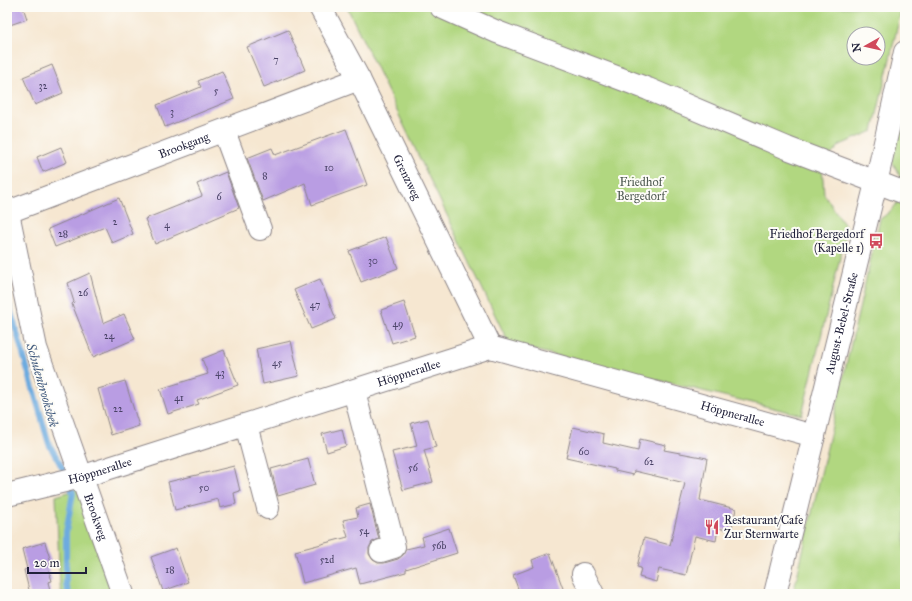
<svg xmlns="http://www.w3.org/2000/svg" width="912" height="601" font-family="'IM FELL Great Primer',serif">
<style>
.green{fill:#b1d780;stroke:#6a7c5e;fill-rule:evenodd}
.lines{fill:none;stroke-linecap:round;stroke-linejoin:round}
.stream{stroke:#6dabdf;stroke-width:6}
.building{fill:#b99de3}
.minor-casing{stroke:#8c8486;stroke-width:24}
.minor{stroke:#fff;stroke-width:22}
.labels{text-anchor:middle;stroke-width:4;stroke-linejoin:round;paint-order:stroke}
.number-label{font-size:10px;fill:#484165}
.street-label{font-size:12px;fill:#22223b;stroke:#fdfcf7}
.park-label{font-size:12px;fill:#4d5850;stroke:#fdfcf7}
.poi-label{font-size:12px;fill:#22223b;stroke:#fdfcf7;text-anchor:end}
.water-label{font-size:13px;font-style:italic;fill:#40597d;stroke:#fdfcf7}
</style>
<rect width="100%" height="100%" fill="#fdfcf7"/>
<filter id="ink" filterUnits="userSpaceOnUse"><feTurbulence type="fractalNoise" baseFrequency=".025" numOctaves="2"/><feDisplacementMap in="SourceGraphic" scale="8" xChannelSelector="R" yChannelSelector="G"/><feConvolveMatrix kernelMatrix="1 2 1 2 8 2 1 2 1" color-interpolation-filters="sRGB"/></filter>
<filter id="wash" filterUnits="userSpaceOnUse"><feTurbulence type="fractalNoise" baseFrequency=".012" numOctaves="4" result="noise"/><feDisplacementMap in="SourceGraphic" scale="16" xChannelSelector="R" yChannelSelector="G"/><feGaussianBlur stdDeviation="0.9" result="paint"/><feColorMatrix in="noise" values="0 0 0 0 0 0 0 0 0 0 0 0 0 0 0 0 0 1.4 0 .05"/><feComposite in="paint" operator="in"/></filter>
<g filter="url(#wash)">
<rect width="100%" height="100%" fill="#f6e7d1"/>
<g class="green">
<path d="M 347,7 L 902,7 L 873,131 L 840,145 L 822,165 L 824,194 L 847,229 L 802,415 L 509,344 ZM 854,34 L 878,34 L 878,58 L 854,58 Z"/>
<path d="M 905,93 L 905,594 L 793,594 L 880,219 C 905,203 908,183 890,159 Z"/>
<polygon points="78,489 112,594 62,594 60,586 56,496"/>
</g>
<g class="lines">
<g class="stream">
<polyline points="7,298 49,444 66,474"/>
<polyline points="69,594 66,585 66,532 73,493 71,488"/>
</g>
</g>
<g id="blocks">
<g class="building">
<polygon points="7,7 23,7 27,19 7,26"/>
<polygon points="288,30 305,70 264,87 247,47"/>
<polygon points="52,65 63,93 35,105 23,77"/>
<polygon points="222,71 234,99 165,127 157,105 201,87 198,81"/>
<polygon points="346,129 367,185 312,205 305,183 263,201 247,158 272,148 275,155"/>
<polygon points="61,147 67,162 43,172 37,157"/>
<polygon points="226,172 239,208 155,244 145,219 202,196 197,184"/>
<polygon points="119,198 133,234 112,243 105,227 55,247 48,229"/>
<polygon points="386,237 398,268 361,282 349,251"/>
<polygon points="90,273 103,323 124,314 135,339 93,357 72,304 74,302 68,283"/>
<polygon points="320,279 336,319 311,329 294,290"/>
<polygon points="404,302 415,336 392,343 381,310"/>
<polygon points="291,341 299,376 263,384 256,349"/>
<polygon points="224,350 238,385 197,400 199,404 168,414 160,389 208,374 202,359"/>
<polygon points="125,381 139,426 111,435 98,389"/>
<polygon points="428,419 436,447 424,450 433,482 403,490 392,452 417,446 411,423"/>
<polygon points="573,427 604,434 603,443 638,451 640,439 666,445 664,450 707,458 700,500 736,509 731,531 718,528 716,541 695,536 686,575 659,569 656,582 639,577 641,568 637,567 644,538 670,545 685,483 634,471 633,475 615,471 615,469 566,458"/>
<polygon points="342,429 346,446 327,452 322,434"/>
<polygon points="308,459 315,485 278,496 271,469"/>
<polygon points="234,466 240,491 234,493 236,504 220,508 218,499 175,510 168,482"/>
<polygon points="370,504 379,539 372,542 369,548 369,554 373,560 378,563 384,563 398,559 403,555 406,549 424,545 422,537 449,528 457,553 406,569 406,572 360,584 356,568 303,583 295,551 348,537 343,520 358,517 356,508"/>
<polygon points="45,542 51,562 47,564 52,581 48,582 51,594 30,594 24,570 27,569 22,549"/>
<polygon points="176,548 188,582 163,591 151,557"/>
<polygon points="550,553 565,594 520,594 513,575 534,567 532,560"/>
</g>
</g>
</g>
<g filter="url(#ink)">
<use href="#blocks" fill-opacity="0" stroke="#8c8486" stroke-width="1"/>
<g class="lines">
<g class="minor-casing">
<g id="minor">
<path id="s1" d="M 320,7 L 359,79 L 490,347"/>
<polyline points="441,7 497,32 648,89 787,148 905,193"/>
<polyline points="224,131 260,229"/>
<path id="s2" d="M 7,208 L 36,348 L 123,594"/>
<path id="s3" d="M 8,212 L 359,79"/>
<polyline points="354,391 394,547 381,551"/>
<polyline points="246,425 268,508"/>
<path id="s4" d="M 7,495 L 81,477 L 490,347 L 814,436"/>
<polyline points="583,574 593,594"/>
<path id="s5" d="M 775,594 L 876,183 L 905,52"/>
</g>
</g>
<use href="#minor" class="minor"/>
</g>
</g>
<defs>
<g id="bus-bare" transform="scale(1.2)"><path d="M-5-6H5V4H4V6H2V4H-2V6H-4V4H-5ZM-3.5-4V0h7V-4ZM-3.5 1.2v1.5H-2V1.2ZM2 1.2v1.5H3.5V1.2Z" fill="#d1495b" stroke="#fdfcf7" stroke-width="2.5" paint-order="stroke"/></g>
<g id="restaurant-bare" transform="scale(1.2)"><path d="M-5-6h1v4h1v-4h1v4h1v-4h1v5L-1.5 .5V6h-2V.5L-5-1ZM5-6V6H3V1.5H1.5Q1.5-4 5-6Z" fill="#d1495b" stroke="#fdfcf7" stroke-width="2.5" paint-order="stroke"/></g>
</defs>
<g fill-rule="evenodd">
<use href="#bus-bare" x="876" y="241"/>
<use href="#restaurant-bare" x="712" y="527"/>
</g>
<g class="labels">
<g class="number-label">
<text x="276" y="63">7</text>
<text x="43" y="89">32</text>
<text x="216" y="94">5</text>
<text x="172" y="115">3</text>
<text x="329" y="171">10</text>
<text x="265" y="179">8</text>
<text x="219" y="200">6</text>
<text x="115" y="225">2</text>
<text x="167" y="228">4</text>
<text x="63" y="237">28</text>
<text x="373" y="264">30</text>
<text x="83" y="296">26</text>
<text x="315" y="308">47</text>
<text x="398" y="327">49</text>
<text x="109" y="339">24</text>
<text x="277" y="366">45</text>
<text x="220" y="376">43</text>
<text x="179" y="401">41</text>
<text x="118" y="412">22</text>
<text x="584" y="455">60</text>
<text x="649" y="465">62</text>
<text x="413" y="471">56</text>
<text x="204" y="491">50</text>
<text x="364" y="534">54</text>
<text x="439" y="549">56b</text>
<text x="327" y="563">52d</text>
<text x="170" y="573">18</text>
</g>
<g class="street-label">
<text dy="4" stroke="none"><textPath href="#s3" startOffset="188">Brookgang</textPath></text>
<text dy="4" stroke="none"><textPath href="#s1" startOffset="191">Grenzweg</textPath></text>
<text dy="4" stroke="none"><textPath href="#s5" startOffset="279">August-Bebel-Straße</textPath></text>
<text dy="4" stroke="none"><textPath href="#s4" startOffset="420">Höppnerallee</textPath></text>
<text dy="4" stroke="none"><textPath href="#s4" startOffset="757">Höppnerallee</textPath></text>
<text dy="4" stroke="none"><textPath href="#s4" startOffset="96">Höppnerallee</textPath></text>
<text dy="4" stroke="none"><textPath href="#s2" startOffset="322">Brookweg</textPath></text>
</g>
<g class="park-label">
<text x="641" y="186">Friedhof<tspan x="641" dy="14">Bergedorf</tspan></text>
</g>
<g class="poi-label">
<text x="864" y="238">Friedhof Bergedorf<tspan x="864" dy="14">(Kapelle 1)</tspan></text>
<text x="724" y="524" text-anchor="start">Restaurant/Cafe<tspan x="724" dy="14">Zur Sternwarte</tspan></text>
</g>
<g class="water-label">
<text transform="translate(43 385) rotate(74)" y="5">Schulenbrooksbek</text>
</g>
</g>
<rect width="912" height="601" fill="none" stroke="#fdfcf7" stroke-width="24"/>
<g transform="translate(866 46) rotate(262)"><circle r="19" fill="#fdfcf7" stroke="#a5a5ac"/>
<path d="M0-3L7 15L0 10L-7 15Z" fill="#d1495b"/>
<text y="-6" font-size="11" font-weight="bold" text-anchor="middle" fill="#22223b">N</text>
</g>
<path d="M28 567v6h58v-6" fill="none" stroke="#22223b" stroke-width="2"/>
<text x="34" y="567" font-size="12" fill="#22223b" stroke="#fdfcf7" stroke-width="3" paint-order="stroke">20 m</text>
</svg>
